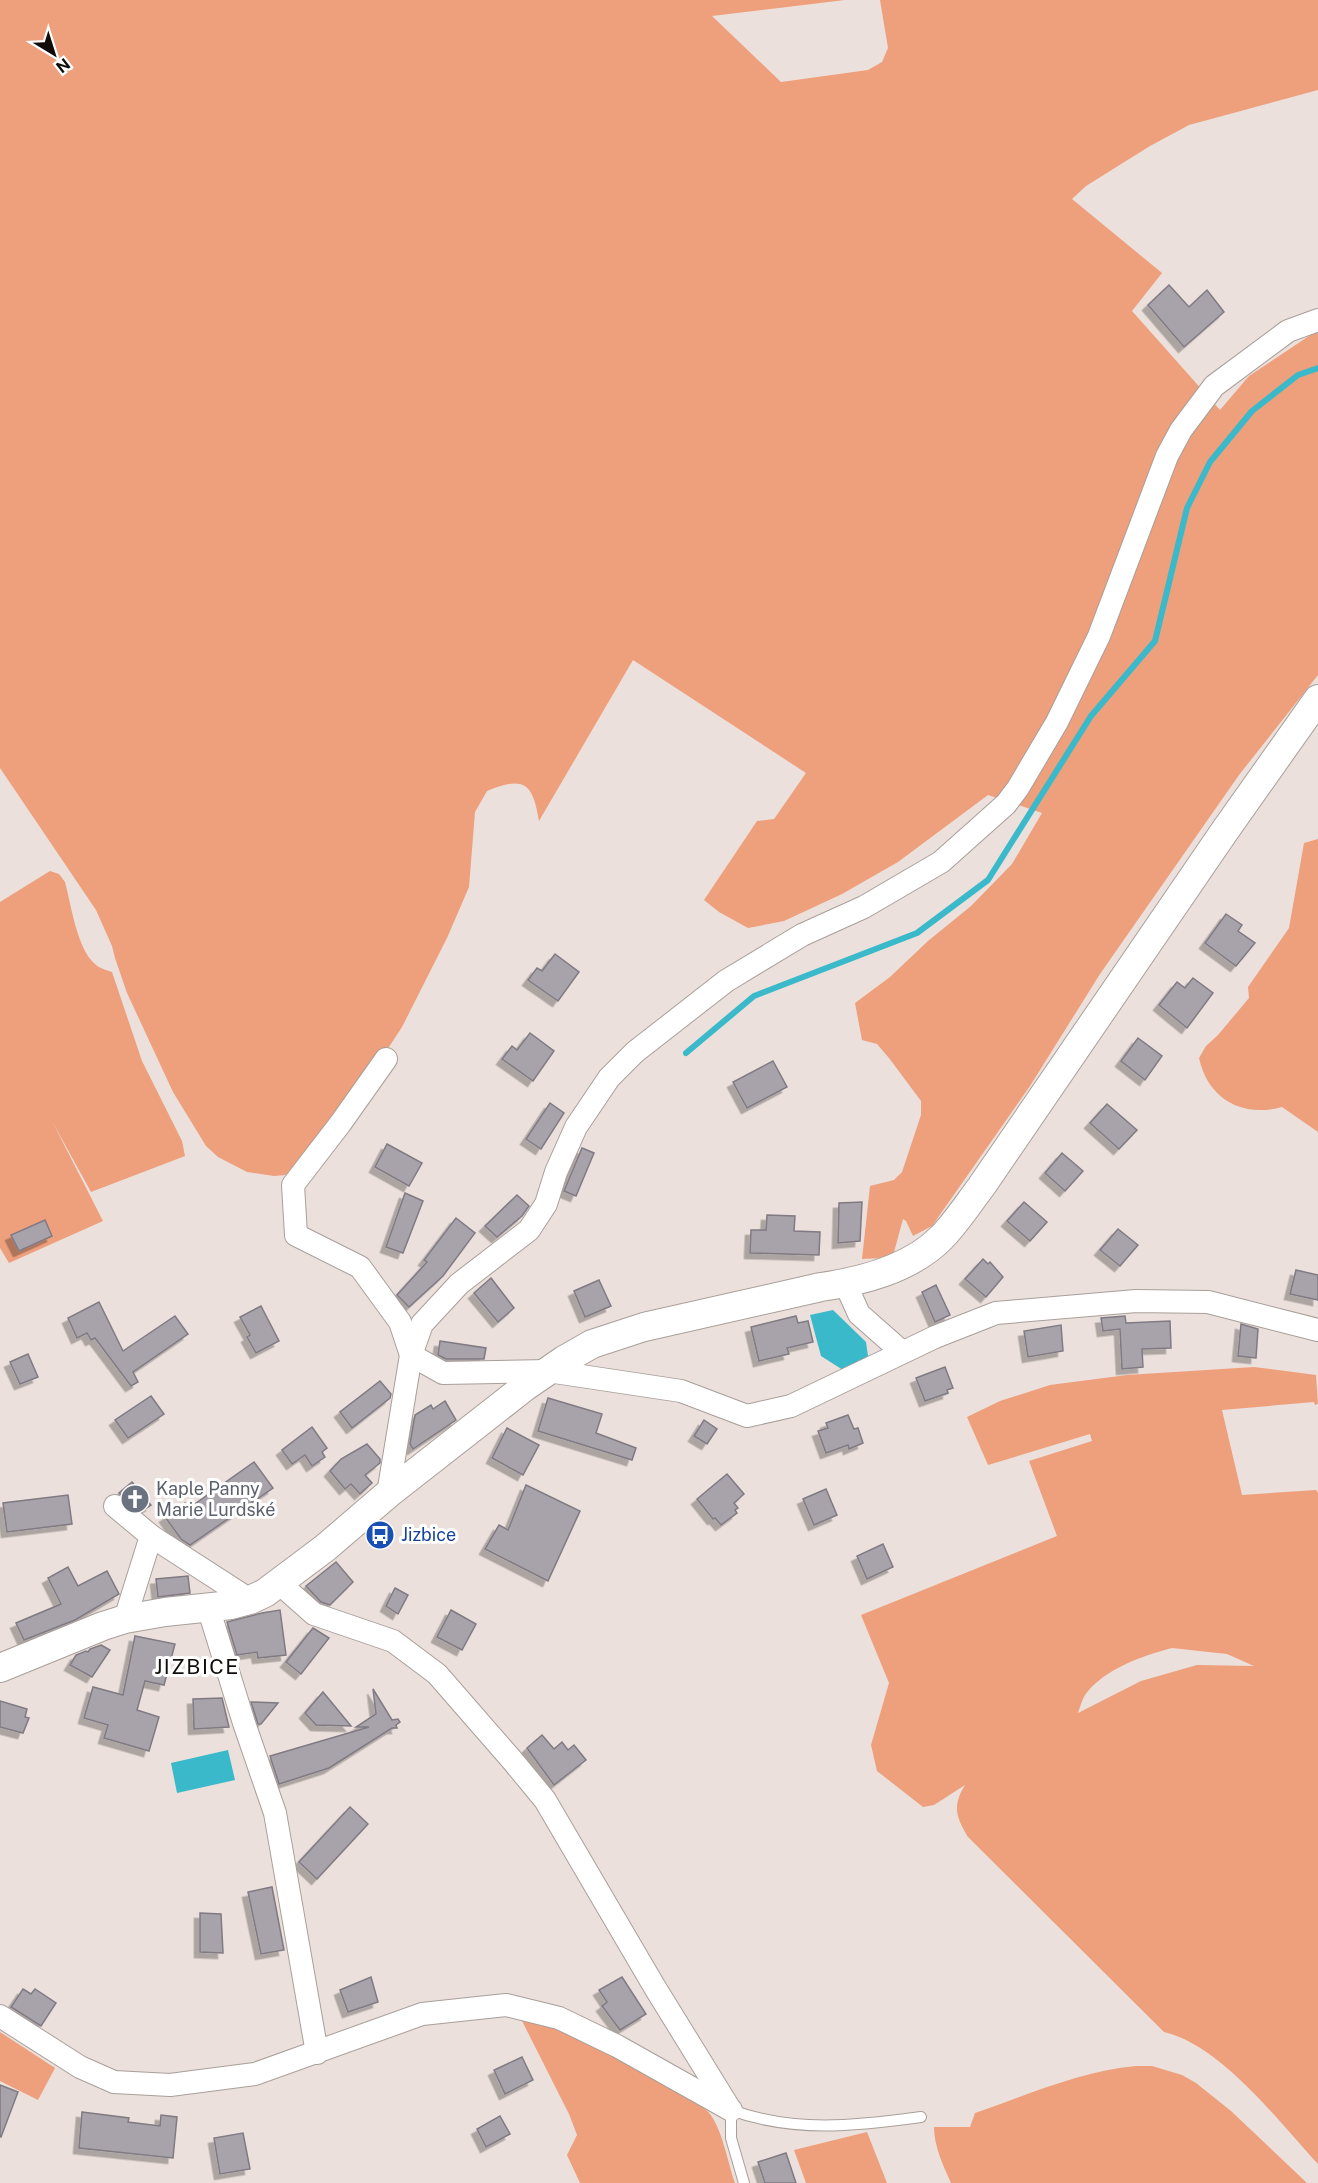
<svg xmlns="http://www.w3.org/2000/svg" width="1318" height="2183" font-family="'Public Sans',sans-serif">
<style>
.green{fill:#ee9f7c;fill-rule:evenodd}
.water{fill:#39b9c9}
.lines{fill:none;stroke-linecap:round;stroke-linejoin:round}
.stream{stroke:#39b9c9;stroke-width:6}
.building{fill:#a8a3ab;stroke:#807a83;stroke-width:1.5;filter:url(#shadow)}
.service-casing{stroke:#a99f9a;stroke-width:12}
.minor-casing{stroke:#a99f9a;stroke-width:24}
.tertiary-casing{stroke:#a99f9a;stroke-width:30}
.service{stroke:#fff;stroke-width:10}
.minor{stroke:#fff;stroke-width:22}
.tertiary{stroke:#fff;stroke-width:28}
.labels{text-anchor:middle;stroke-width:6;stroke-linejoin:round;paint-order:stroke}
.worship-label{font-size:18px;fill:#5b616d;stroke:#fff;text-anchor:start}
.transit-label{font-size:18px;fill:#164399;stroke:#fff;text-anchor:start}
.quarter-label{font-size:21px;letter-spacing:1.5px;fill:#0f0c0a;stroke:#fff}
</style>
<defs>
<filter id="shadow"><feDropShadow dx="-5.5" dy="5.5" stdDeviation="0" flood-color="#0004"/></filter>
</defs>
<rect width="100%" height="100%" fill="#ebe0db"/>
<g class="green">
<path d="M 0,0 L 845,0 L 712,16 L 781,82 L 868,70 L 882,62 L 888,48 L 880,0 L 1318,0 L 1318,90 L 1189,125 L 1150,146 L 1086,186 L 1072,199 L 1162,273 L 1132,311 L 1220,410 L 1249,376 L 1318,330 L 1318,675 L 1239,775 L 1100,974 L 1030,1086 L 932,1226 L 913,1236 L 906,1221 L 903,1219 L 894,1252 L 882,1258 L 862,1259 L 870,1186 L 894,1180 L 902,1172 L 921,1115 L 921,1101 L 889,1058 L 877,1044 L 862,1040 L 855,1003 L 890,977 L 928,941 L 971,906 L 1012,864 L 1042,813 L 988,795 L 898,862 L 842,894 L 784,921 L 748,928 L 719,912 L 704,900 L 757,821 L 774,819 L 806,773 L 633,660 L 539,821 C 533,784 525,775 487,791 L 475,812 L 469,887 L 447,938 L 402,1027 L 351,1105 L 302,1167 L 285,1175 L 274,1176 L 247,1172 L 218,1157 L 206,1146 L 173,1092 L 127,993 L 115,958 L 112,946 L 96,910 L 0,768 Z"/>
<path d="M 1318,839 L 1318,1132 L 1282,1107 C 1242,1118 1208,1099 1199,1058 L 1206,1046 L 1218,1035 L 1249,998 L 1248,987 L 1289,928 L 1304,843 Z"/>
<path d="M 50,871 L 59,874 L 65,882 C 71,904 77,949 95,964 C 99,968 106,970 112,972 L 142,1061 L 182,1141 L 185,1156 L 91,1192 L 52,1121 L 103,1221 L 9,1263 L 0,1248 L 0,902 Z"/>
<path d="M 1254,1367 L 1316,1375 L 1318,1404 L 1315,1405 L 1314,1402 L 1222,1410 L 1242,1495 L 1316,1490 L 1318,1493 L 1318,2164 C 1279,2122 1221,2045 1164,2032 L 968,1837 C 956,1817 952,1806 965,1785 L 934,1805 L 923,1807 L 877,1771 L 871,1745 L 889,1683 L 861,1615 L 1057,1536 L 1029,1461 L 1092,1441 L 1090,1434 L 988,1465 L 967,1417 L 1000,1401 L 1050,1385 L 1127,1375 ZM 1172,1648 L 1227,1654 L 1254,1666 L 1197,1665 L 1141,1681 L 1078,1713 C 1080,1707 1082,1700 1085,1695 C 1104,1669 1142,1656 1172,1648 Z"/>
<path d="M 518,2013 L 551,2024 L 645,2068 C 662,2090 686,2093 706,2110 C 721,2122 728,2164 735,2183 L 580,2183 L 567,2155 L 577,2135 L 569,2114 Z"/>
<polygon points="0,2032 55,2068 38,2100 0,2081"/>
<path d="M 1136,2066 L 1152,2066 L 1182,2075 L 1196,2083 L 1231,2111 L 1307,2183 L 951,2183 C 943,2165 934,2146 934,2127 L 970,2127 L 975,2113 C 1027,2095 1081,2071 1136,2066 Z"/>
<polygon points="867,2132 887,2183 806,2183 794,2150"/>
</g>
<g class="water">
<polygon points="833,1310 866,1342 868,1356 853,1367 843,1370 821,1356 810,1315"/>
<polygon points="228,1750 235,1780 177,1793 171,1763"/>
</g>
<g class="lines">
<polyline class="stream" points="686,1053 754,996 917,933 988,880 1091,716 1155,641 1187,508 1210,462 1252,411 1298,375 1318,368"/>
</g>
<g class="building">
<polygon points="1169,285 1189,307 1207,290 1224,312 1184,347 1148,305"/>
<polygon points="1226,914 1242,925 1238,931 1255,943 1236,966 1205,943"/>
<polygon points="555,954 579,972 558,1001 528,980 537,968 542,971"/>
<polygon points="1193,978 1213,993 1187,1028 1159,1005 1177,982 1185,988"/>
<polygon points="530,1033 554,1051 533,1081 502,1059 512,1046 517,1050"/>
<polygon points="1138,1038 1162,1056 1145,1080 1121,1061"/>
<polygon points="773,1061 787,1087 747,1108 733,1082"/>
<polygon points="550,1103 564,1113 541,1149 526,1139"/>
<polygon points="1107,1104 1137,1130 1119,1149 1090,1123"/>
<polygon points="387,1144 422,1163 409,1186 375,1167"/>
<polygon points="582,1148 594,1153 576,1196 564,1191"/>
<polygon points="1062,1153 1083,1171 1065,1191 1045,1173"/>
<polygon points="405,1193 423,1201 403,1253 386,1247"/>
<polygon points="517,1195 529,1206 522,1216 497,1237 485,1226"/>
<polygon points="862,1202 860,1241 838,1243 839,1203"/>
<polygon points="1024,1202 1047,1222 1030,1241 1007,1221"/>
<polygon points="767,1215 795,1216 794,1231 820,1232 819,1255 750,1253 751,1230 766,1230"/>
<polygon points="456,1218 475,1233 443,1276 409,1307 397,1295 427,1262 424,1260"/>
<polygon points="45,1220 52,1236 19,1251 11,1235"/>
<polygon points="1118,1229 1138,1245 1120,1266 1100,1250"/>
<polygon points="983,1259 988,1264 990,1262 1003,1277 986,1297 965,1279"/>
<polygon points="1296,1270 1318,1275 1318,1300 1290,1294"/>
<polygon points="491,1278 514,1308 498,1322 474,1293"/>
<polygon points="599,1280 611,1306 585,1317 574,1291"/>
<polygon points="936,1285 950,1315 935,1322 922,1292"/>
<polygon points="99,1302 123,1351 175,1316 188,1334 133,1372 138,1382 131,1386 95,1338 91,1340 87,1333 77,1338 68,1318"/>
<polygon points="261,1306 279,1341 256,1353 247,1337 250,1335 240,1317"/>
<polygon points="796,1316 798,1323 808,1321 813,1342 787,1348 789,1354 759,1361 751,1327"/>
<polygon points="1125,1316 1126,1323 1170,1321 1171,1348 1142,1349 1143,1367 1122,1369 1120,1329 1103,1331 1101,1318"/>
<polygon points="1241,1324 1258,1329 1256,1358 1238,1356"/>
<polygon points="1061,1325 1063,1351 1028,1357 1024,1331"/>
<polygon points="440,1341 486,1348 484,1359 446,1359 438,1355"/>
<polygon points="28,1354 38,1377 20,1384 10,1362"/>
<polygon points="945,1367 953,1388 947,1390 948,1393 925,1401 916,1378"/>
<polygon points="380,1381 391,1394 390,1398 352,1428 340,1412"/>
<polygon points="151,1396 164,1414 128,1438 115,1420"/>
<polygon points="548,1398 602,1414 596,1433 636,1448 632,1460 538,1431"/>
<polygon points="445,1401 456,1420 413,1449 410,1444 415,1415 431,1405 433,1409"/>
<polygon points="848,1415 854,1429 858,1428 863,1443 849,1449 848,1445 826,1453 818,1431 828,1428 826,1423"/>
<polygon points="704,1420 717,1429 707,1444 694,1436"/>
<polygon points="312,1427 327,1448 322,1452 325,1457 312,1466 305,1455 292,1464 282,1450"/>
<polygon points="507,1428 539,1445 523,1475 492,1458"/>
<polygon points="367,1444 380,1459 380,1463 365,1475 372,1483 360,1494 351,1484 345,1489 330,1471 341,1459"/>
<polygon points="254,1462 273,1488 190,1545 181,1539 165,1517 185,1503 189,1508"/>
<polygon points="727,1474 744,1494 734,1503 738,1508 735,1510 737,1513 721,1525 715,1518 713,1519 697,1499"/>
<polygon points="132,1482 151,1505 142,1511 119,1493"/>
<polygon points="526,1485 580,1511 548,1581 485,1549 499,1525 508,1530"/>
<polygon points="826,1489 837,1515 814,1525 803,1499"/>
<polygon points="68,1495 72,1524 7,1532 3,1503"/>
<polygon points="883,1544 893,1567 867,1579 857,1556"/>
<polygon points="336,1562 353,1582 330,1605 321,1602 306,1586"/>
<polygon points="68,1567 78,1586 107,1571 119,1594 75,1620 24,1640 16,1623 61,1604 48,1578"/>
<polygon points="188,1576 190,1593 158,1597 156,1579"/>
<polygon points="395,1588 408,1595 398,1614 386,1606"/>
<polygon points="280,1610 286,1655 258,1658 257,1652 237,1655 227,1622 262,1613"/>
<polygon points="451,1610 476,1624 462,1650 437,1637"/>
<polygon points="313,1628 329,1638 301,1674 286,1662"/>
<polygon points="135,1636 175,1644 164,1685 145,1681 137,1710 159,1717 149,1751 104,1738 108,1725 84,1718 93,1687 123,1695"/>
<polygon points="101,1645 110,1650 92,1677 70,1665 76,1655 86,1651 88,1652 90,1649"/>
<polygon points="373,1689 392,1720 398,1719 400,1722 396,1725 397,1728 392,1728 329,1768 279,1784 270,1756 369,1727 356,1727 376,1714"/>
<polygon points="323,1692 351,1726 316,1725 305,1713"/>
<polygon points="222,1698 229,1727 194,1729 193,1699"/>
<polygon points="0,1701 27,1709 25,1717 29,1718 23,1733 0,1727"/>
<polygon points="251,1702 278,1703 261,1724 258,1724"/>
<polygon points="542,1735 554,1749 562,1742 568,1750 574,1745 586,1760 554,1785 527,1748"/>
<polygon points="350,1807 368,1824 317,1879 299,1862"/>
<polygon points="272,1887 284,1950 261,1954 248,1892"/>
<polygon points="200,1913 221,1914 223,1953 200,1952"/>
<polygon points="371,1977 378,2002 348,2012 340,1990"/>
<polygon points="622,1977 646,2014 620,2030 602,2006 607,2002 599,1990"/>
<polygon points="23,1989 31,1994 35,1989 56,2003 41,2026 11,2007"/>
<polygon points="522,2057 533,2080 505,2094 494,2070"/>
<polygon points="0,2085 18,2092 1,2137 0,2137"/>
<polygon points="82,2112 129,2118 128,2122 160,2126 161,2115 177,2117 173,2158 79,2148"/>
<polygon points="500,2116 510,2134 486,2147 477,2129"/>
<polygon points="243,2133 250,2169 220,2174 214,2138"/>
<polygon points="786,2153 796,2183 765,2183 758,2162"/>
</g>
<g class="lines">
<g class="service-casing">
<path id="service" d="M 744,2183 L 731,2138 L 731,2110 C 794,2133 855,2126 921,2117"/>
</g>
<g class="minor-casing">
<g id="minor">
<polyline points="386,1059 340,1124 293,1185 296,1235 360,1267 400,1322 411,1355 443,1373 548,1371 681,1391 747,1416 791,1406 935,1337 996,1313 1136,1301 1208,1302 1318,1330"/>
<polyline points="845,1283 859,1314 902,1352"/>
<polyline points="388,1494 411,1355 422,1324 459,1284 529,1230 546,1204 556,1172 576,1127 609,1078 635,1052 726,981 802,935 864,907 941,862 1006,804 1018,788 1057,722 1099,636 1167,456 1181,430 1214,386 1288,331 1318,320"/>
<polyline points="115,1506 151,1536 250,1600"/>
<polyline points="279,1583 314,1614 393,1641 437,1674 512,1760 545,1800 654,1986 728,2106"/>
<polyline points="208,1607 244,1723 275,1813 317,2053"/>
<polyline points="125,1619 151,1536"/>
<polyline points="0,2016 80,2067 114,2082 170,2085 255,2074 422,2014 506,2005 559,2018 617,2046 731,2110"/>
</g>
</g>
<g class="tertiary-casing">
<path id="tertiary" d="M 0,1668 L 103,1626 L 125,1619 L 165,1612 L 231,1605 L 250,1600 L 265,1593 L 325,1548 L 388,1494 L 526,1386 L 564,1360 L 592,1344 L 644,1327 L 821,1287 C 863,1281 910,1269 941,1238 C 956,1223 968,1204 981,1187 L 1224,832 L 1318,699"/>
</g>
<use href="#service" class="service"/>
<use href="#minor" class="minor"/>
<use href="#tertiary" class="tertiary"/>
</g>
<defs>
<g id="church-disc" transform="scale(1.5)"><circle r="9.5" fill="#6b7280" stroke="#fff"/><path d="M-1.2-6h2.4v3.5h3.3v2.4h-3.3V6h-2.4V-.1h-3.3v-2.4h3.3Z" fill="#fff"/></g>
<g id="bus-disc" transform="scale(1.5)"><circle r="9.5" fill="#1a4fb4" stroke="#fff"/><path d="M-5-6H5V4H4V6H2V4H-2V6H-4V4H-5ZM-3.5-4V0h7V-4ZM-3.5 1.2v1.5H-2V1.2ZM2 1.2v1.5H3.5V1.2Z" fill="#fff"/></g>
</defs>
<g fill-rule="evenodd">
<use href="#church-disc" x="135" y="1499"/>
<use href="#bus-disc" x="380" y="1535"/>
</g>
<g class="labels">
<g class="worship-label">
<text x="156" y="1495">Kaple Panny<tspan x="156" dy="21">Marie Lurdské</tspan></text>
</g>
<g class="transit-label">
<text x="401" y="1541">Jizbice</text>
</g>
<g class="quarter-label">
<text x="197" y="1674">JIZBICE</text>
</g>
</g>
<g transform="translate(54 54) rotate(142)" stroke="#ffffff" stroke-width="4.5" paint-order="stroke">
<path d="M0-4.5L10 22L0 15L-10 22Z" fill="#0f0c0a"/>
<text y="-9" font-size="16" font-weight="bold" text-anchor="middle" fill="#0f0c0a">N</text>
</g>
</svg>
